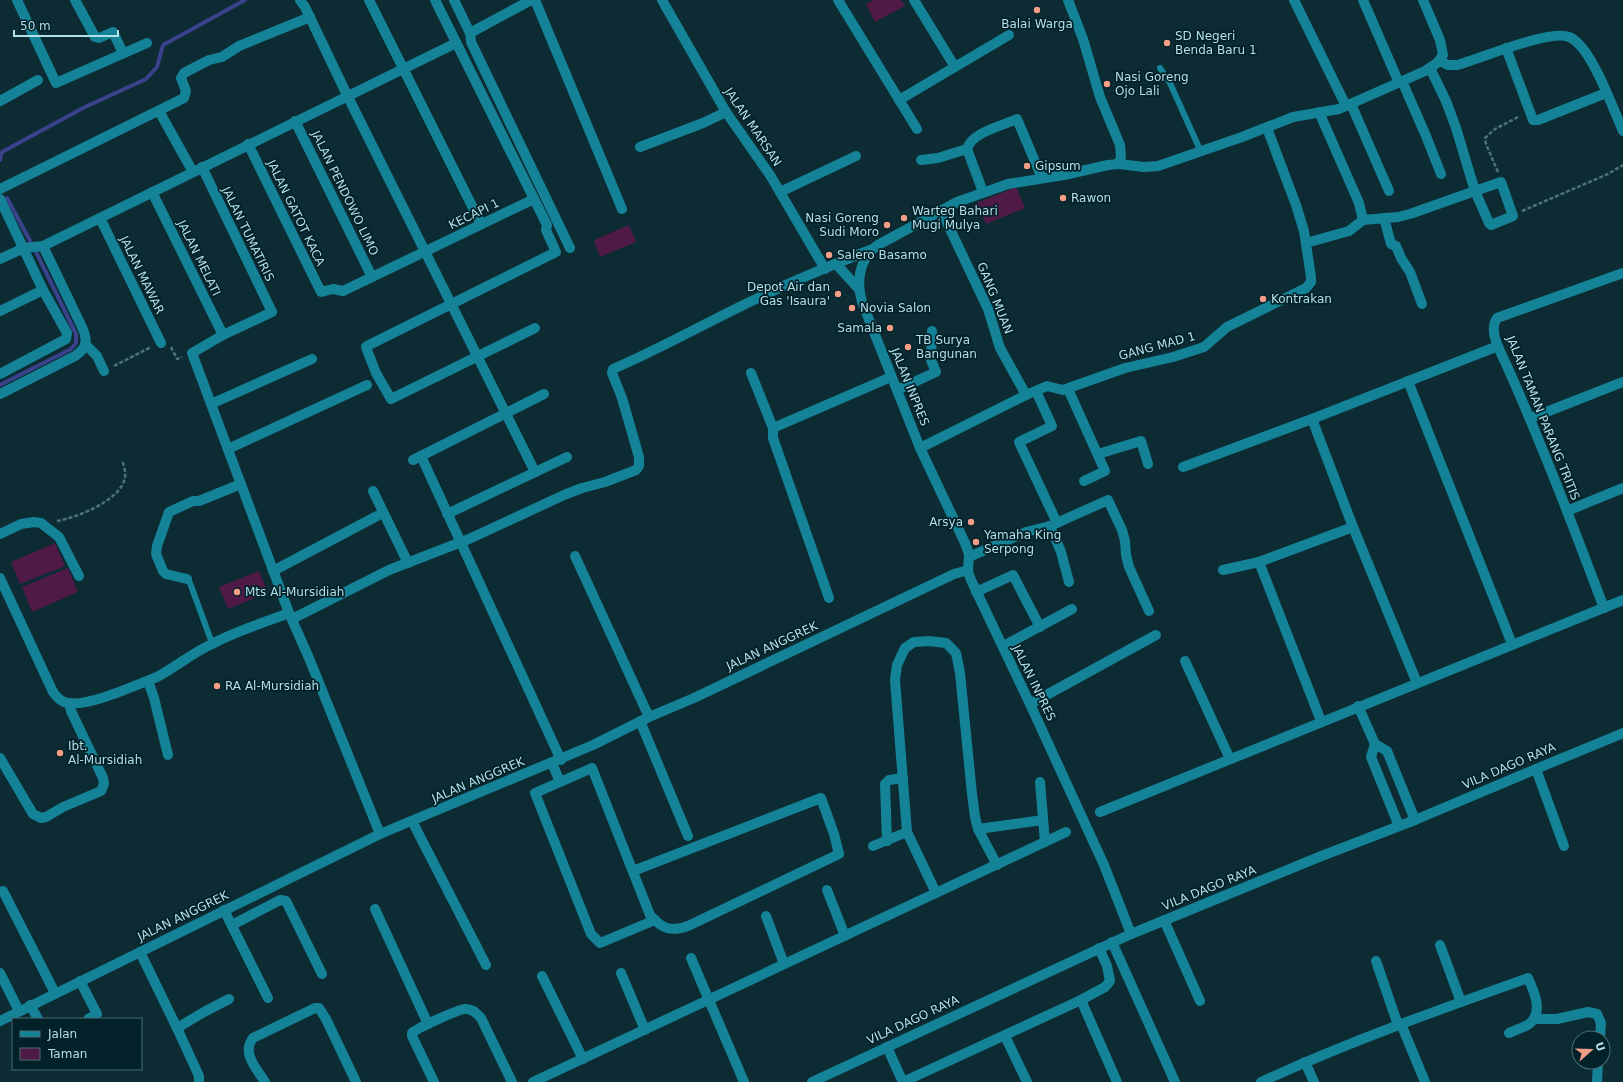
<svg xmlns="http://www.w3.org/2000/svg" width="1623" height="1082" font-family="'DejaVu Sans',sans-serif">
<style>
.green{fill:#501a47}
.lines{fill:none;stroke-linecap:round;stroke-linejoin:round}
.stream{stroke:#39428b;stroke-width:4}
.path{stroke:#4e727a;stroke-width:2.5;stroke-dasharray:4 2;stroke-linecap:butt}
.service{stroke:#158397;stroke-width:6}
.minor{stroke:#158397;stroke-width:10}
.poi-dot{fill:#f49e88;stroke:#022128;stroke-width:1.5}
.labels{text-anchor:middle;stroke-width:3.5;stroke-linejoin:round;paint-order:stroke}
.poi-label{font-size:12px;fill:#b3dfe9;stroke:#022128;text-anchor:start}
.street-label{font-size:12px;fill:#b3dfe9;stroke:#022128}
</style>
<rect width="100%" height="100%" fill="#0c2b32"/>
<g class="green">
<polygon points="874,0 901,0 905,6 875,22 866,4"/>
<polygon points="1016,187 1025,208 986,224 977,203"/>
<polygon points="629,225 636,242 600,257 594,240"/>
<polygon points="55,543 65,566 20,584 11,562"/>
<polygon points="68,568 78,592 32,612 22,587"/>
<polygon points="259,571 268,593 228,609 219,587"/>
</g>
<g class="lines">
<g class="stream">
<polyline points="0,160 2,152 83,108 146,79 157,67 163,45 245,0"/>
<polyline points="0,385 71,349 76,343 76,334 36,252 7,198"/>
</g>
<g class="path">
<polyline points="1498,172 1486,144 1485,138 1495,129 1520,116"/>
<polyline points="1522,211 1608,174 1623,165"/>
<polyline points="171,347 177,359 182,357"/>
<polyline points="114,366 151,347"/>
<path d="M 57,521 C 76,518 118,501 124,481 C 127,474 124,466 122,460"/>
</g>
<g class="service">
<polyline points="1160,68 1170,83 1201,152"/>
<polyline points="187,579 190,583 212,643"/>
</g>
<g class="minor">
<polyline points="17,0 56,83 147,43"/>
<polyline points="75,0 95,37 99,38 113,32 123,53"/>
<polyline points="300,0 305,7 347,95 535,472"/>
<polyline points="369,0 481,224"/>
<polyline points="435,0 547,225 546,230 556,252 369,345 366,347 367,350 376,373 391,399 535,328"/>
<polyline points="454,0 470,33 471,42 570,248"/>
<polyline points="535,0 622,209"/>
<polyline points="662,0 726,112 770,175 825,269"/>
<polyline points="838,0 917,129"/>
<polyline points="914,0 955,67"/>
<polyline points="1068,0 1083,39 1100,97 1120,145 1121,156 1119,164"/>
<polyline points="1294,0 1346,106"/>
<polyline points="1363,0 1399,83"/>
<polyline points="470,33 531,0"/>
<polyline points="1506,48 1533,120 1538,120 1606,93"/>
<path d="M 1440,61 L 1448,65 L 1457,65 C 1480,59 1549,29 1569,37 C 1591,45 1613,109 1623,131"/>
<polyline points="1402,81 1426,136 1441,174"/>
<polyline points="899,100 1009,35"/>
<polyline points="0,101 38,80"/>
<polyline points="1351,104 1389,191"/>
<polyline points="159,111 193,172"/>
<polyline points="1319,112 1359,203 1363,220"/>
<polyline points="295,121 372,277"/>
<polyline points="248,144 321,292 333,289 343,291 534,199"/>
<polyline points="640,147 703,123 726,112"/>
<polyline points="921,160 938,158 967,149"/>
<polyline points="202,167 272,312 223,335 192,353 289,613 309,658 380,834"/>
<polygon points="1501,182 1513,216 1491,225 1489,223 1475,191"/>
<polyline points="0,189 184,98 186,91 181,78 184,73 209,60 222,57 239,46 310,17"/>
<polyline points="152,192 223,335"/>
<polyline points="780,192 856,156"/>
<path d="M 983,192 L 967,149 C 972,132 1002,126 1017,119 L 1042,178"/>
<polyline points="0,199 43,290 67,333 66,339 0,374"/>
<polyline points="941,210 988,309 1000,348 1026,395"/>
<polyline points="100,218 161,343"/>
<polyline points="1384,218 1391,244 1396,246 1401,258 1410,272 1422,304"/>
<polyline points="1306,243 1349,231 1363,220 1398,217 1410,214 1475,191 1456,128 1446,101 1430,68"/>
<polyline points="0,259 24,248 43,246 456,43"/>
<polyline points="836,264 859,289"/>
<polyline points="0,311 43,290"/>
<polyline points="86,345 97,356 104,371"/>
<polyline points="751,373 773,428 773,438 829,598"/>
<polyline points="1408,381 1512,644"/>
<polyline points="1068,389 1105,471 1084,481"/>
<polyline points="897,390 936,372 931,360 932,331"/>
<polyline points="1036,391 1052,426 1019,442 1057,523"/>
<path d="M 0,394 L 75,356 C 87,348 88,340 82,327 L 43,246"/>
<polyline points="211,404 312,359"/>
<polyline points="1531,418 1623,382"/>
<polyline points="1312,419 1353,527 1417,683"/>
<polyline points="773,428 891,377"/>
<polyline points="920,448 1026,395 1047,386 1063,390 1125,368 1173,357 1204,347 1227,327 1306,288 1311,282 1311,277 1304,231 1296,205 1267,128"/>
<polyline points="228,449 367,385"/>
<polyline points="1098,454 1141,441 1148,464"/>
<polyline points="421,456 561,760"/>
<polyline points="413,460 544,394"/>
<polyline points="1183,467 1312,419 1498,346"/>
<polyline points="373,491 408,563"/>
<polyline points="1567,511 1623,488"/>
<polyline points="447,514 567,457"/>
<polyline points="1050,526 1061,552 1069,582"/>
<polyline points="0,534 21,524 34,522 41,523 59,537 79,576"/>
<polyline points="575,556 649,717"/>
<polyline points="969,557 1026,532 1050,526 1108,500 1122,530 1125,541 1126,555 1129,567 1149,611"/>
<polyline points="1259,562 1321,721"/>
<polyline points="1223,570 1259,562 1353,527"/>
<polyline points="273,571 377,516"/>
<path d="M 0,578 L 53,692 C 57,698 61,702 68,703 C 88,707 136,685 157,677 C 176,667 192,653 212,644 C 236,631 263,623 289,613"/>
<polyline points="187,579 166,574 163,571 156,554 157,546 169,512 193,501 199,501 241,484"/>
<polyline points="976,592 1013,575 1040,627"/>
<path d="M 1604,608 C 1573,526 1542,444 1506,364 C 1500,351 1488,331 1497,318 L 1623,273"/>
<path d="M 292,619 L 389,570 L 469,539 L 564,495 L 582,488 L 605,482 L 636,470 L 639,466 L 639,457 L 622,398 L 612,373 L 613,369 C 662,348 709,321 758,298 C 794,280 832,265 870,250"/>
<polyline points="1009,643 1072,609"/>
<polyline points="1185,661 1230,759"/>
<polyline points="148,681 154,698 168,755"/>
<polyline points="1030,704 1156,635"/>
<polyline points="1358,706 1375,744"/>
<polyline points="640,721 688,836"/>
<polyline points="0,758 33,814 41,818 46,817 63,807 101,791 104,784 103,778 71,711 69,703"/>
<polyline points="552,763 560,782"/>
<polyline points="1536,769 1564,846"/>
<polyline points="1040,782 1045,842"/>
<polyline points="1100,812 1623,600"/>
<polyline points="412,821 486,965"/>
<polyline points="1399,826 1371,757 1375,744 1387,751 1415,820"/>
<polyline points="978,829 1043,820"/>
<polyline points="887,841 885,784 889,780 903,778"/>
<polyline points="873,846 907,832"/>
<path d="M 633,871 L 821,798 L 834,834 L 839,854 L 688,926 C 671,932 662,929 650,915 L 592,768 L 535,793 L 591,934 L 600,943 L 655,920"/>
<polyline points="827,890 845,936"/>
<polyline points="3,891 55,993"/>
<polyline points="936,893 907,832 895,680 897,665 905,648 914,642 929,641 946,643 956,653 960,673 972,794 975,817 978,829 997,865"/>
<polyline points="375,909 428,1024"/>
<polyline points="224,910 268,998"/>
<polyline points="766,916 784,964"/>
<polyline points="1164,920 1200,1001"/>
<polyline points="232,925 280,900 286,901 322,974"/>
<path d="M 1131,934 L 1104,865 L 1030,704 L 971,580 L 968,572 L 969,554 L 965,543 L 920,448 L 862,302 C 856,282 859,258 878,245 L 957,202 L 1008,184 L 1064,175 L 1108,165 L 1119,164 L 1144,167 L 1158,166 L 1242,137 L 1293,117 L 1339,109 L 1425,71 L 1437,63 L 1443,55 L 1440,40 L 1423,0"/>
<polyline points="1112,942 1175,1082"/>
<polyline points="1440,945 1461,1002"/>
<polyline points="140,952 177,1028 199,1076 199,1082"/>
<polyline points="691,958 744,1082"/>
<polyline points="1376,961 1398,1025"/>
<polyline points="0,973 19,1011"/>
<polyline points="621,973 645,1030"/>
<polyline points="542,976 583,1059"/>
<polyline points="80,981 97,1014 88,1019"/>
<polyline points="1081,1000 1117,1082"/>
<polyline points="30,1005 38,1019"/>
<polyline points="1534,1019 1557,1019 1588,1012 1597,1014 1601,1023 1600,1038"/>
<polyline points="0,1021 380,834 593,745 649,717 694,698 954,574 968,570"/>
<polyline points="1401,1024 1425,1082"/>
<polyline points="177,1028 204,1012 229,999"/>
<polyline points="1005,1036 1027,1082"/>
<polyline points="887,1047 901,1078 905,1081 1081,1000 1105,987 1110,981 1107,966 1099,948"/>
<polyline points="1305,1062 1314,1082"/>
<path d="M 265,1082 C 257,1069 241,1053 253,1038 L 315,1008 L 319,1008 L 326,1019 L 356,1082"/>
<path d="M 434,1082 L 412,1036 L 412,1033 C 417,1028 459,1009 465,1009 C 473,1009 476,1013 481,1018 L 512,1082"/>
<polyline points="533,1082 1066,832"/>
<polyline points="812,1082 1131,934 1319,857 1415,820 1536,769 1623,733"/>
<path d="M 1261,1082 C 1348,1042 1438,1010 1528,978 C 1534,991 1544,1013 1529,1024 C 1523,1028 1515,1030 1509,1033"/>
<polyline points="1597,1082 1598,1062"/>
</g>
</g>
<g class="poi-dot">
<circle cx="1037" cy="10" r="4"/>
<circle cx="1167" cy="43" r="4"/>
<circle cx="1107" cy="84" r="4"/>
<circle cx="1027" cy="166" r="4"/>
<circle cx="1063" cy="198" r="4"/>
<circle cx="904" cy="218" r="4"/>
<circle cx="887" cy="225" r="4"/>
<circle cx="829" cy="255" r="4"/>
<circle cx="838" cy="294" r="4"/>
<circle cx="1263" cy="299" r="4"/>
<circle cx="852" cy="308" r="4"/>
<circle cx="890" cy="328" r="4"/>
<circle cx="908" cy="347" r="4"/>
<circle cx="971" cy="522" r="4"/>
<circle cx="976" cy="542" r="4"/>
<circle cx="237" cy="592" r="4"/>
<circle cx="217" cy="686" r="4"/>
<circle cx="60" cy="753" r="4"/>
</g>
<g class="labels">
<g class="poi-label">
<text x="1037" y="28" text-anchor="middle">Balai Warga</text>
<text x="1175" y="40">SD Negeri<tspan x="1175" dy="14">Benda Baru 1</tspan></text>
<text x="1115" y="81">Nasi Goreng<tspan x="1115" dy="14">Ojo Lali</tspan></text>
<text x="1035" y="170">Gipsum</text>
<text x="1071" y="202">Rawon</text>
<text x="912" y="215">Warteg Bahari<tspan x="912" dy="14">Mugi Mulya</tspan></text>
<text x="879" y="222" text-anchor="end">Nasi Goreng<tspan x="879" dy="14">Sudi Moro</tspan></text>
<text x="837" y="259">Salero Basamo</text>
<text x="830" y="291" text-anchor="end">Depot Air dan<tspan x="830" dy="14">Gas 'Isaura'</tspan></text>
<text x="1271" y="303">Kontrakan</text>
<text x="860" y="312">Novia Salon</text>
<text x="882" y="332" text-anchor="end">Samala</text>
<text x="916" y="344">TB Surya<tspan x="916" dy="14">Bangunan</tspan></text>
<text x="963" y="526" text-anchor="end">Arsya</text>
<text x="984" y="539">Yamaha King<tspan x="984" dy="14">Serpong</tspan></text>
<text x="245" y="596">Mts Al-Mursidiah</text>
<text x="225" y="690">RA Al-Mursidiah</text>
<text x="68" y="750">Ibt.<tspan x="68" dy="14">Al-Mursidiah</tspan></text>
</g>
<g class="street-label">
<text transform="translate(753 127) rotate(56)" y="4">JALAN MARSAN</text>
<text transform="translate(345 193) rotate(64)" y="4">JALAN PENDOWO LIMO</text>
<text transform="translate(296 213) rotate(64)" y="4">JALAN GATOT KACA</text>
<text transform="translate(474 214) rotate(-26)" y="4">KECAPI 1</text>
<text transform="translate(248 234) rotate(64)" y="4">JALAN TUMATIRIS</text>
<text transform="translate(199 258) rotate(64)" y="4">JALAN MELATI</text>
<text transform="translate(142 275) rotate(64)" y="4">JALAN MAWAR</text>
<text transform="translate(995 298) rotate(68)" y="4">GANG MUAN</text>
<text transform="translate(1157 346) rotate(-15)" y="4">GANG MAD 1</text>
<text transform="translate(910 387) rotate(68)" y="4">JALAN INPRES</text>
<text transform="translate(1543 418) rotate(68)" y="4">JALAN TAMAN PARANG TRITIS</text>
<text transform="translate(772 646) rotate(-25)" y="4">JALAN ANGGREK</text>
<text transform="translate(1034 683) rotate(64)" y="4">JALAN INPRES</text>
<text transform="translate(1509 766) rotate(-23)" y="4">VILA DAGO RAYA</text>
<text transform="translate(478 780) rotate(-23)" y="4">JALAN ANGGREK</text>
<text transform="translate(1209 888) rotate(-22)" y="4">VILA DAGO RAYA</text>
<text transform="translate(183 916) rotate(-26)" y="4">JALAN ANGGREK</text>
<text transform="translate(913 1020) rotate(-25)" y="4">VILA DAGO RAYA</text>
</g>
</g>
<rect x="12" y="1018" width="130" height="52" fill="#022128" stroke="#496d75"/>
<rect x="20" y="1031" width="20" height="6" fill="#158397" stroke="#496d75"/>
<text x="48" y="1038" font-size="12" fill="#b3dfe9">Jalan</text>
<rect x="20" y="1048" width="20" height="12" fill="#501a47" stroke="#496d75"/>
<text x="48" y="1058" font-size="12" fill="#b3dfe9">Taman</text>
<g transform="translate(1591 1050) rotate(70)"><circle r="19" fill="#022128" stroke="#496d75"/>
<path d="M0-3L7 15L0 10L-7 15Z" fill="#f49e88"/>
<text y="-6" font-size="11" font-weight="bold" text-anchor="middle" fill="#b3dfe9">U</text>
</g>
<path d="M14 30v6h104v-6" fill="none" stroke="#b3dfe9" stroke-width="2"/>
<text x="20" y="30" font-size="12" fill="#b3dfe9" stroke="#022128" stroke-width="3" paint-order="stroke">50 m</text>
</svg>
